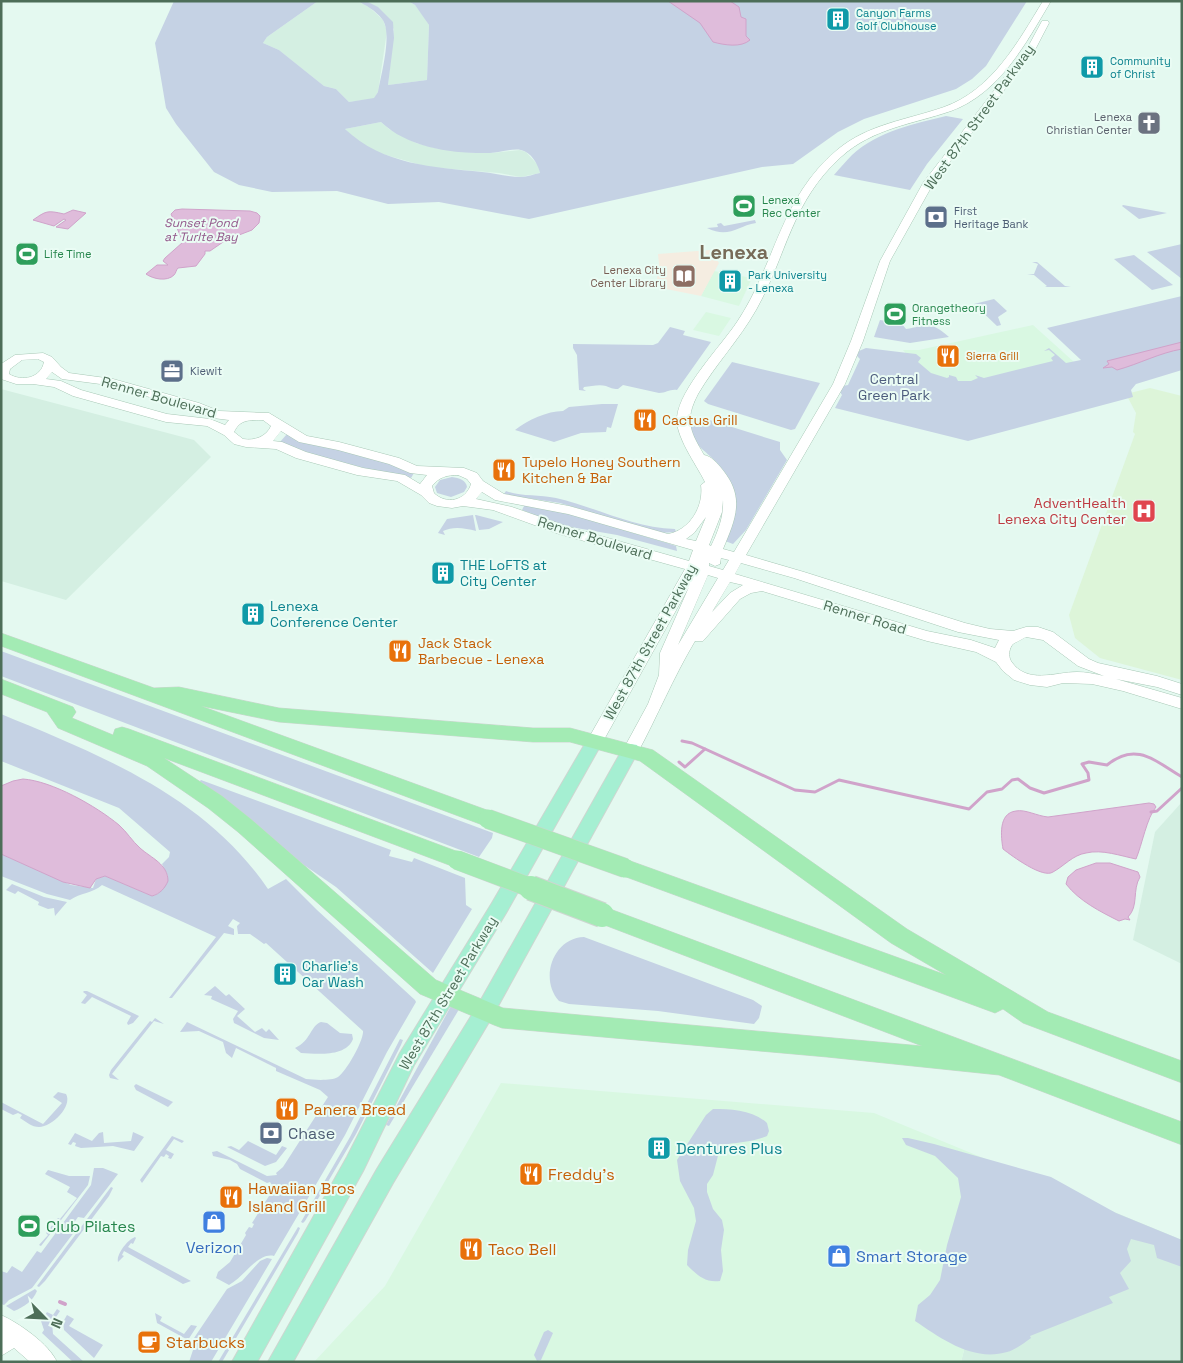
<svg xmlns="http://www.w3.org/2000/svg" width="1183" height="1363" font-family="'Space Grotesk',sans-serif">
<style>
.residential{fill:#d4efe2}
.commercial{fill:#d9f8e2}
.education{fill:#f5ede1}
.medical{fill:#ddf5d9}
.green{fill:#c5d2e4;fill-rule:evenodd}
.water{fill:#dfbcdb;stroke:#d0a3ca}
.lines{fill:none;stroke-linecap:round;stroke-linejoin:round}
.stream-far2{stroke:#d0a3ca;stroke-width:2.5}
.stream-far1{stroke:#d0a3ca;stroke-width:3}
.stream{stroke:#d0a3ca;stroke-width:4}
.secondary-casing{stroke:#a8c8b6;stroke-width:1}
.primary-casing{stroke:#cdd6d0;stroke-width:2}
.highway-casing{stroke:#cdd6d0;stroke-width:1}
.secondary{fill:#fff;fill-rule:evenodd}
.primary{fill:#a5efd2;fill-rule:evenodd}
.highway{fill:#a3ebb4;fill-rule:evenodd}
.highway-bridge-far1-casing{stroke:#cdd6d0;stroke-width:20;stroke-linecap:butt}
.highway-bridge-casing{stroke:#cdd6d0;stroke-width:26;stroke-linecap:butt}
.highway-bridge-far1{stroke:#a3ebb4;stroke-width:19}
.highway-bridge{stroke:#a3ebb4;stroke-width:24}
.labels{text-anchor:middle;stroke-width:4;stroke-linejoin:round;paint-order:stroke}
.far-culture-label{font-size:11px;fill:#0d838f;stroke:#eafcf4;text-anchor:start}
.far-worship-label{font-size:11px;fill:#5b616d;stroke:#eafcf4;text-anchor:end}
.far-leisure-label{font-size:11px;fill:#27864d;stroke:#eafcf4;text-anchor:start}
.far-service-label{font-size:11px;fill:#4e5e75;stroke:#eafcf4;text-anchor:start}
.far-education-label{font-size:11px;fill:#785e54;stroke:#eafcf4;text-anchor:end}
.far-food-label{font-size:11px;fill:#c56008;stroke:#eafcf4;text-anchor:start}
.far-water-label{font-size:12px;font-style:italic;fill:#915489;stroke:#eafcf4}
.street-label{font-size:14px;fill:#4d6e58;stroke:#eafcf4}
.park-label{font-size:14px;fill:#4d5c7d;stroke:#eafcf4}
.food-label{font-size:14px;fill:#c56008;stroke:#eafcf4;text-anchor:start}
.health-label{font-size:14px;fill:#be3a42;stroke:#eafcf4;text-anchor:end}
.culture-label{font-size:14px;fill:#0d838f;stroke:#eafcf4;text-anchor:start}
.near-food-label{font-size:16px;fill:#c56008;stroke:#eafcf4;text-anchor:start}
.near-service-label{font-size:16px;fill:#4e5e75;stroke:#eafcf4;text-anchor:start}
.near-culture-label{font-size:16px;fill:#0d838f;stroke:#eafcf4;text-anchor:start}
.near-leisure-label{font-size:16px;fill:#27864d;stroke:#eafcf4;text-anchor:start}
.near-shop-label{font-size:16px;fill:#366cbe;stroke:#eafcf4}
.far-town-label{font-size:20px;font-weight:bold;fill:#776b58;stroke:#eafcf4}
</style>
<rect width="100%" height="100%" fill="#e4f9f0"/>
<g class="residential">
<polygon points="318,1 357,1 369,7 383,20 387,31 378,92 374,99 349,102 336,89 324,86 279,50 263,43 267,37"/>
<polygon points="366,1 408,1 415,5 424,17 429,25 427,80 388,85 394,29"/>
<polygon points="381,122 389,129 416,143 435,148 474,153 492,153 520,150 526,152 538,165 540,173 521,177 499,173 428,167 379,153 360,143 345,129"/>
<polygon points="1,389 194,440 211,457 66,600 1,581"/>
<polygon points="1182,802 1182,964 1133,940 1155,832"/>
<polygon points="1010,1169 1182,1240 1182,1362 961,1362"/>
</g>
<g class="commercial">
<polygon points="714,271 752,278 739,306 701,296"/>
<polygon points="706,312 731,318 719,336 693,330"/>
<polygon points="1033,325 1074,362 967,387 927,378 903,350 919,350"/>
<polygon points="501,1083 874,1113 1010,1169 961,1362 314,1362 385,1286"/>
</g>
<polygon class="education" points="710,250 719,263 701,296 656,287 659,264 658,254"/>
<polygon class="medical" points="1150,388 1182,396 1182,680 1100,658 1075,638 1069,615 1135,434 1133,432 1136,413 1126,394"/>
<g class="green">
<path d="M 174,1 L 318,1 L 267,37 L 263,43 L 279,50 L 324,86 L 336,89 L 349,102 L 374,98 L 378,92 C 381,75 393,32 382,19 C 376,11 366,5 357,1 L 366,1 L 378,7 L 393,22 L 394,38 L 388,85 L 427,80 L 429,25 L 415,5 L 408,1 L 1027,1 L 986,66 L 972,79 L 956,89 L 864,119 L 838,132 L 793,164 L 762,167 L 529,219 L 439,202 L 388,204 L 337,191 L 272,192 L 239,185 L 214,172 L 176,124 L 166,108 L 155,43 ZM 381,122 C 408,148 454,154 490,153 C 500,153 512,148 521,150 C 531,152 538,164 540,173 C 534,174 527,177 521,177 C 508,177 495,173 482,172 C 433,167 383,165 345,129 Z"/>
<path d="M 946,116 L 963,119 L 927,164 L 910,190 L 834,175 C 840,168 846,161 852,155 C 878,131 914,124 946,116 Z"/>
<polygon points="1123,205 1167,213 1139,219 1122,206"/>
<path d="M 755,220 L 756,223 C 737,226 729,239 707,228 L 718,227 L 717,224 L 721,223 L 724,226 Z"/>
<polygon points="1182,244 1182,279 1147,252"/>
<polygon points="1134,255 1173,285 1152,290 1114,259"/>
<polygon points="1032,262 1037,262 1065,286 1071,287 1045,287 1047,286 1034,275 1027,275 1034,274 1038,264"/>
<polygon points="1182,296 1182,370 1136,384 1131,390 1133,397 968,441 835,408 842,395 840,392 843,386 848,385 860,359 857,356 859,351 866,348 916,354 921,358 918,362 931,373 947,378 949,377 949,375 956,377 958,381 971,381 978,378 975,375 984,378 1053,361 1051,358 1055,355 1049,350 1044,351 1049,348 1066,363 1081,360 1047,328"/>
<polygon points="994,299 1007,311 998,317 1001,325 997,326 974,304"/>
<path d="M 880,320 L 902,324 L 906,329 C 928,325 931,321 949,337 L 910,343 L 874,337 Z"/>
<path d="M 670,327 L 685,331 L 683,335 L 711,342 L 677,390 C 670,389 666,393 659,393 L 623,385 L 618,389 C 612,389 611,388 606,386 C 600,384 591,386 584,387 L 583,389 L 586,391 L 579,390 L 577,355 L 573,348 L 573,344 L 653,345 L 658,343 Z"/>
<polygon points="732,362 820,383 795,429 791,430 708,404 704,401"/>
<path d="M 602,404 L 618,404 L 611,428 L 607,427 L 606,432 L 581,433 L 554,442 L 515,430 C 528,420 547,411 563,411 L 569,407 Z"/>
<path d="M 700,417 L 780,442 L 780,450 L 787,460 L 746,530 L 733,544 L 725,541 C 740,510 742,489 716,462 C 700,445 693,447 689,421 Z"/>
<polygon points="287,434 388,463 414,473 411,478 399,474 375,471 304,452 280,442"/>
<path d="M 452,477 C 459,478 466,480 467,487 L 464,492 L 451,497 L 437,493 L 435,487 L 440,480 Z"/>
<path d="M 506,491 C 522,497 539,494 556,498 C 596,507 633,528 675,529 L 676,532 L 660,533 L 560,503 L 506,495 L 504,494 Z"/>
<polygon points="525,504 563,512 667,543 676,546 677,551 617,535 559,525 522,510"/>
<path d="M 473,515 L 476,531 C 465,528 453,526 443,531 L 445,535 L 438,533 L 447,519 Z"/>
<polygon points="475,515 476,515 503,522 489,529 479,530"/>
<polygon points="1,651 493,833 492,838 479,857 1,676"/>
<path d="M 1,714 C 100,755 205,796 268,889 L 286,879 L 317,910 L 415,1000 L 416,1002 L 387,1052 L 345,1135 L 274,1256 C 258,1252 244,1277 229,1285 L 216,1278 L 218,1272 L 230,1262 L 246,1235 L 245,1233 L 249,1227 L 252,1228 L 254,1224 L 252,1223 L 269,1196 L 269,1187 L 272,1185 L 270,1182 L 267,1183 L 240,1169 L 237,1164 L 230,1160 L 213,1156 L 212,1152 L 217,1151 L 267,1176 L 277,1175 L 276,1173 L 283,1167 L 328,1097 L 320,1090 L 276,1071 L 276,1068 L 236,1048 L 232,1058 L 226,1053 L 223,1042 L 199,1031 L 180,1032 L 187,1022 L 306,1079 C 315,1080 331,1081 338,1077 C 346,1072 364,1040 363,1031 L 266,943 L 264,944 L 250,934 L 238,934 L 237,926 L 240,923 L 233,919 L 228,926 L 234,929 L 234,935 L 224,933 L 172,998 L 169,998 L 216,937 L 102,885 C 93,893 80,893 70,900 L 47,894 L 1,876 L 1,854 L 71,885 L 93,888 L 96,879 L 105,876 L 152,896 C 163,894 164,885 168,876 L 162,864 L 169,857 L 170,852 L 119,808 L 1,761 Z"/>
<polygon points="201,780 391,850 389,856 412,862 414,858 465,878 466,905 472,909 433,973 336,887 304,865 199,782"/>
<polygon points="12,884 44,897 67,902 55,916 54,908 48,909 38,905 39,902 18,891 15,894 6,890"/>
<path d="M 584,937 L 753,1000 L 762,1006 L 759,1018 L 754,1024 L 658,1011 L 569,1004 L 559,1001 C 539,979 553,938 584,937 Z"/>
<polygon points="215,986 226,996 229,994 245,1009 237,1016 255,1032 262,1028 266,1032 269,1029 279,1040 264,1038 234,1023 233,1019 238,1011 211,999 212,996 204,995"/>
<polygon points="84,991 87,991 139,1016 133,1023 128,1025 127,1023 131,1016 92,997 85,1004 81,1003 87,995 83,992"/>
<polygon points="451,1006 461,1006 389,1126 386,1125"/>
<polygon points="155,1018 164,1024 154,1021 112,1074 119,1080 110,1078 109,1075 111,1070 150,1021 152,1022"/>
<path d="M 321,1022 L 327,1023 L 340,1033 L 352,1034 L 353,1039 C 346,1057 318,1054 301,1053 L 295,1048 C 311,1041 310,1026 321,1022 Z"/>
<polygon points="400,1039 403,1040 401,1045 356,1134 305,1221 303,1223 301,1222 350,1137"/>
<polygon points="136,1084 173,1102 168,1107 136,1090 134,1086"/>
<path d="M 58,1092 L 66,1094 C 73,1106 52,1127 39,1127 C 32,1127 26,1122 20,1118 L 22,1115 L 18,1113 L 13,1115 L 1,1109 L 1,1102 L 43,1124 L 62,1103 L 53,1097 Z"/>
<path d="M 713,1109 C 731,1109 753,1110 767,1123 L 769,1131 L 767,1136 C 760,1139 751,1141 743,1142 C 734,1144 728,1142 720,1148 L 713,1175 L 707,1184 L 707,1192 L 713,1209 L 722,1220 L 724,1230 L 721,1250 L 723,1271 L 720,1281 C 705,1283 697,1275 687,1265 L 688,1250 L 696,1221 L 694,1208 L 680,1181 L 677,1160 L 706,1115 Z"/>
<polygon points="103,1132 104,1143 131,1141 133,1132 144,1137 134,1151 113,1146 81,1148 75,1146 76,1143 73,1142 71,1145 68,1144 75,1133 92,1141 99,1133"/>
<polygon points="172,1136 184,1141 182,1143 174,1139 166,1150 174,1154 171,1159 168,1158 169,1156 166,1154 164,1157 161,1156 142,1183 140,1180"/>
<path d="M 902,1138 L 908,1138 L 934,1144 L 1051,1177 L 1116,1213 L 1182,1240 L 1182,1267 L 1157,1258 L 1154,1245 L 1131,1239 L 1127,1249 L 1131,1261 L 1120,1273 L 1129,1289 L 1109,1297 L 1113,1303 L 1030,1336 L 1031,1338 C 1024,1343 1015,1350 1007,1352 C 973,1362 942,1339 915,1321 L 918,1305 L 930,1295 L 940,1280 L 947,1245 L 961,1197 L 958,1178 L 935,1156 L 906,1145 Z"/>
<polygon points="248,1141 276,1155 282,1146 287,1148 276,1162 265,1166 227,1147 231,1146 239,1150"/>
<polygon points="94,1168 103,1168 118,1174 84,1218 78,1217 73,1224 78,1227 32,1288 9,1300 4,1305 1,1304 1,1271 7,1273 12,1266 22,1272 37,1251 41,1253 91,1185"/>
<polygon points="48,1170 69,1176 90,1176 88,1185 41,1246 39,1245 48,1235 46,1233 58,1218 60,1219 77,1198 67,1192 70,1187 45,1174"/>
<polygon points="111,1187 113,1188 109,1196 45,1281 39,1287 37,1286"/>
<polygon points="298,1227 300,1228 298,1233 222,1362 218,1362"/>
<path d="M 135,1237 L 136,1238 L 133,1244 L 131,1243 L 128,1247 L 191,1281 L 183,1284 L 124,1251 L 122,1255 L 124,1256 L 118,1262 C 116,1255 127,1240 135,1237 Z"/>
<polygon points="267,1258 272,1259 211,1362 189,1362 193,1350 190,1344 227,1289 242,1281 260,1261"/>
<path d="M 35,1289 L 37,1291 C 33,1301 24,1307 14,1311 L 6,1306 Z"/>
<polygon points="51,1306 47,1312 53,1315 57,1309 60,1311 52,1323 53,1334 84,1362 73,1362 42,1333 44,1330 41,1321"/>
<polygon points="155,1313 162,1317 160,1321 184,1334 191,1325 197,1326 188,1340 157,1323"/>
<polygon points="67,1315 74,1319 69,1326 103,1345 94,1358 64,1330 63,1322"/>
<polygon points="548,1330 553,1333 541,1360 537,1361 534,1355 544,1332"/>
</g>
<g class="water">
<path d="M 668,1 L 730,1 L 739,7 L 741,17 L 746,19 L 746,36 L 750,40 C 741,48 724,45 713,42 L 700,23 Z"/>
<path d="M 182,209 L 250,211 L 257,213 L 260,216 L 259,223 L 252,230 L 226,240 L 210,251 L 205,251 L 205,254 L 196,266 L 178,268 C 176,270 176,273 174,275 C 167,282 153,279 146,274 L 157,265 L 168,265 L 163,261 L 165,258 L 183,242 L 171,214 L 175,210 Z"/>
<path d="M 73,210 L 86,213 L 68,229 L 56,227 L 66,220 L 64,219 L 54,226 L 33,220 C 46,211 47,210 64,214 Z"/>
<path d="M 1182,342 L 1182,349 C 1159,353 1139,364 1117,370 L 1112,367 L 1103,368 L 1109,364 L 1107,361 Z"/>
<path d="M 23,779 C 52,781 96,806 119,825 C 127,832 132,841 140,848 C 151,858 168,864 168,881 C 165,888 160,894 152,896 L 105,876 L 96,879 L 90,888 L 63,882 L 1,854 L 1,786 L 13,781 Z"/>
<path d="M 1149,803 L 1154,804 L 1156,807 C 1147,817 1142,845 1136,859 C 1121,856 1102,849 1086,853 C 1073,855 1064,866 1053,872 C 1043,879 1012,856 1003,849 C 1001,837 998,813 1016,811 C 1025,809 1037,816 1048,817 Z"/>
<path d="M 1096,863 L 1110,863 L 1138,872 L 1140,877 C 1132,890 1139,906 1128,917 L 1130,920 L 1125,919 L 1119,921 C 1101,912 1079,901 1066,884 L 1068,877 L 1076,870 Z"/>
</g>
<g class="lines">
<polyline class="stream-far2" points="656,465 660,465"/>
<g class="stream-far1">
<path d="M 682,741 L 692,743 L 795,790 L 815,792 L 839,780 L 969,809 L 987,792 L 1002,789 L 1012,780 L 1018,779 L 1030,788 L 1044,793 L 1089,780 L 1088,773 L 1082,764 L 1089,762 L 1107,765 C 1136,741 1155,761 1182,777"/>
<polyline points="679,762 685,767 705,749"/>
<polyline points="1151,812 1157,811 1182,788"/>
</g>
<polyline class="stream" points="60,1302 65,1304"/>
<g class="secondary-casing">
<g id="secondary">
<path d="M 1043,1 L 1051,1 C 1026,43 1000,93 951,111 C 913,124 873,128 841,157 C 791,202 787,255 756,310 C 739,340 715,365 698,394 C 684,421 690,431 704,455 C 711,456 717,463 722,469 C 745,497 736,518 723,549 L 734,552 L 833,384 L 851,341 L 880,261 L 923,183 L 1029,45 L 1042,21 L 1048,21 L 1049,23 L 1036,48 L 933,184 L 890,261 L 863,341 L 845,384 L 746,555 L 804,572 L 965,623 L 990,629 L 1013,631 L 1026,627 L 1038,627 L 1053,632 L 1089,659 L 1098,663 L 1157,676 L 1182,684 L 1182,695 L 1157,687 L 1116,679 L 1182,698 L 1182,709 L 1123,691 L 1092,684 L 1063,683 L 1047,687 L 1030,685 L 1014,680 L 1003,671 L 996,662 L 976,652 L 927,641 L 762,591 L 751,593 L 740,599 L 703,641 L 695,641 C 673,678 657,717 637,754 L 631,756 L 625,754 L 623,750 L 648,704 L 659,675 L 660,653 L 689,587 L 601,745 L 595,747 L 589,745 L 587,741 L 685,569 L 559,534 L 493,510 L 463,506 L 452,508 L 437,506 L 429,503 L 421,495 L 397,481 L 357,475 L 296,458 L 276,449 L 246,447 L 234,444 L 224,435 L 207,426 L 166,422 L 73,396 L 54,387 L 33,384 L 16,384 L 1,379 L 1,364 L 15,355 L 43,353 L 52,357 L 61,367 L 69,373 L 113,379 L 199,403 L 219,411 L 269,413 L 307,436 L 339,442 L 399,458 L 417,466 L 464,468 L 477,473 L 483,481 L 504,494 L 569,506 L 668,534 C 690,530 704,506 701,485 L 705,482 C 696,464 675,436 677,417 C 680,388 721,346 737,322 C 776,264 779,199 837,150 C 868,124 907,120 944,107 C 992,90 1018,42 1043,1 ZM 38,359 L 44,362 C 41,378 22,382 9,374 L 10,369 L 22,360 ZM 52,372 L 62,379 L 108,385 L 191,409 L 213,418 L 229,420 L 225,425 L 210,419 L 167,414 L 81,390 L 61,381 L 46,379 ZM 263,420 L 271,426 C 266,437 254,441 243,439 L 234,432 C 240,419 250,420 263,420 ZM 281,431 L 299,442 L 338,450 L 389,464 L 410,473 L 427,475 L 420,484 L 405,475 L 363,468 L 306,452 L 282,442 L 273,441 ZM 458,475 L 467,479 L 471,484 C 466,501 446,505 434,493 L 432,486 C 439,477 447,475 458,475 ZM 482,492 L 495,500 L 568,514 L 693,550 L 689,561 L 569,527 L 512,507 L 476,499 ZM 723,500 C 724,516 718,532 711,546 L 709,545 L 722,512 ZM 706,517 L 696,541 L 686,539 L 694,533 ZM 721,558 L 729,560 L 723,570 L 709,566 L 709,563 L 715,566 L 720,564 ZM 741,563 L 794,578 L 958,632 L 999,640 L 995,648 L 971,640 L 927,631 L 735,574 ZM 708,575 L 718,578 L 678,645 ZM 730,582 L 743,585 L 730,593 L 712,612 ZM 1026,637 L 1043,640 L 1078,666 L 1104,676 C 1095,674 1086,672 1077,672 C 1055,672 1027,685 1011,661 C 1008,656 1009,648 1013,644 Z"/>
<path d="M 1,1315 C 19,1323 49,1344 57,1362 L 30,1362 L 14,1348 L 1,1356 Z"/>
</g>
</g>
<g class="primary-casing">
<g id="primary">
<polygon points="595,735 601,737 603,741 506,913 414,1065 363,1171 257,1362 232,1362 347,1157 400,1053 492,903 589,737"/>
<polygon points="631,744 637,745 639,750 492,1017 393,1183 293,1362 268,1362 377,1169 478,1005 625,745"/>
</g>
</g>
<g class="highway-casing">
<g id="highway">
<polygon points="1,633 154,688 179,687 279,708 533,728 570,728 653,750 907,929 1048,1012 1182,1061 1182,1083 1023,1023 1003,1009 995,1013 618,874 614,868 618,862 625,859 946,975 891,943 640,761 570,742 533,742 279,722 201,706 495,813 498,819 495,825 488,827 1,646"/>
<polygon points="1,679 73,707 76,712 72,718 113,735 115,729 122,727 129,729 464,854 467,860 464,866 457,868 164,758 222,796 252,820 436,980 503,1008 922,1046 594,921 591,915 594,909 602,906 1182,1122 1182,1145 999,1075 827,1057 502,1028 494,1025 420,994 238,832 208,808 147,766 58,728 47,712 1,694"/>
</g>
</g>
<use href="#secondary" class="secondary"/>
<use href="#primary" class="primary"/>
<use href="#highway" class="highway"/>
<g class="highway-bridge-far1-casing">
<g id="highway-bridge-far1">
<polyline points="488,819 625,868"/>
<polyline points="457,860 534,889"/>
</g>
</g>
<g class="highway-bridge-casing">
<polyline id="highway-bridge" points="531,888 602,915"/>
</g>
<use href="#highway-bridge-far1" class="highway-bridge-far1"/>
<use href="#highway-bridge" class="highway-bridge"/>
</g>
<defs>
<g id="building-square" transform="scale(1.25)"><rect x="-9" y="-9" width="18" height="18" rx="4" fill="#0f9aa8" stroke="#eafcf4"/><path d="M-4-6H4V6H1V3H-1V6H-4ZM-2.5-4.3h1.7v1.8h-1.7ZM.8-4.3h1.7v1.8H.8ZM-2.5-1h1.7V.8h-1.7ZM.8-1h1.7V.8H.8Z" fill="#fff"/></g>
<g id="church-square" transform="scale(1.25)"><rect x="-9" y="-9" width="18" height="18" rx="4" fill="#6b7280" stroke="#eafcf4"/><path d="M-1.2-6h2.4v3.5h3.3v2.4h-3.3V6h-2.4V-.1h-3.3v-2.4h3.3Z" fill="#fff"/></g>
<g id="stadium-square" transform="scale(1.25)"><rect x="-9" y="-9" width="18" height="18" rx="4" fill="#2e9e5b" stroke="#eafcf4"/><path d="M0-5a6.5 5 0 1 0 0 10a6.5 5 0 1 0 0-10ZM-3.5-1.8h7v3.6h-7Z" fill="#fff"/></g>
<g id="bank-square" transform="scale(1.25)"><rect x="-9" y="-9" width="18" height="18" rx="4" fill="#5c6f8a" stroke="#eafcf4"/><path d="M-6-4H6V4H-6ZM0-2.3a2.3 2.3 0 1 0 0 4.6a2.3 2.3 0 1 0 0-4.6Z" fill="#fff"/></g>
<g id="library-square" transform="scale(1.25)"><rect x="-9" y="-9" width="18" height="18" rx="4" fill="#8d6e63" stroke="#eafcf4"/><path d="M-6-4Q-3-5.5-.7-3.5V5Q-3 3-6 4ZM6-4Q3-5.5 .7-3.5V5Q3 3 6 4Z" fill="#fff"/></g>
<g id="restaurant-square" transform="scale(1.25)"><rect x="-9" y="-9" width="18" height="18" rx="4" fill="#e8710a" stroke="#eafcf4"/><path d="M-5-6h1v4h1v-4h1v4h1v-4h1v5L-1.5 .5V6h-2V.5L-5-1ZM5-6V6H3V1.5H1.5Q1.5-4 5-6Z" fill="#fff"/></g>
<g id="office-square" transform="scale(1.25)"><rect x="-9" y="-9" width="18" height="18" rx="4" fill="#5c6f8a" stroke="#eafcf4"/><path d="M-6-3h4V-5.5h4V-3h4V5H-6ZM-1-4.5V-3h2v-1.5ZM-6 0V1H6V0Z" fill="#fff"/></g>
<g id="hospital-square" transform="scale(1.25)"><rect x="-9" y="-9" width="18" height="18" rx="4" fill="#e0444e" stroke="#eafcf4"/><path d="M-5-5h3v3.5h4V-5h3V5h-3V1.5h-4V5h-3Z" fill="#fff"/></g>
<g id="shop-square" transform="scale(1.25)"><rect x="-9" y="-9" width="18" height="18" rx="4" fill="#3f7fe0" stroke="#eafcf4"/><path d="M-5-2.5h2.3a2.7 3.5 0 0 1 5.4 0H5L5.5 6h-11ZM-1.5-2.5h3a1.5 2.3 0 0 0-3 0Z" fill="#fff"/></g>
<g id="cafe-square" transform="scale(1.25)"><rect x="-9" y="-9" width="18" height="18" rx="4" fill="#e8710a" stroke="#eafcf4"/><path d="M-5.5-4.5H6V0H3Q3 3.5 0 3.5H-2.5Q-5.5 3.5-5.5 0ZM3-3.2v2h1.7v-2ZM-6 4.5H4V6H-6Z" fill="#fff"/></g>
</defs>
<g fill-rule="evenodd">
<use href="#building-square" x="838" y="19"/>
<use href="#building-square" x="1092" y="67"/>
<use href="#church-square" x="1149" y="123"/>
<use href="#stadium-square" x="744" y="206"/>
<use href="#bank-square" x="936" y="217"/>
<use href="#stadium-square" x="27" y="254"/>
<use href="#library-square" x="684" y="276"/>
<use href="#building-square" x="730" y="281"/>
<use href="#stadium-square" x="895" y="314"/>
<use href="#restaurant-square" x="948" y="356"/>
<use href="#office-square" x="172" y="371"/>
<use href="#restaurant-square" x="645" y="420"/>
<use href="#restaurant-square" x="504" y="470"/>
<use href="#hospital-square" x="1144" y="511"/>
<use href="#building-square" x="443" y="573"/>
<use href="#building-square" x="253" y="614"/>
<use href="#restaurant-square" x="400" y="651"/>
<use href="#building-square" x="285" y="974"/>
<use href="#restaurant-square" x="287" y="1109"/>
<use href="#bank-square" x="271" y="1133"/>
<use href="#building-square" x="659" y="1148"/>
<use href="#restaurant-square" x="531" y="1174"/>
<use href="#restaurant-square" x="231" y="1197"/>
<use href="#shop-square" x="214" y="1222"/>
<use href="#stadium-square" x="29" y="1226"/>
<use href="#restaurant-square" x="471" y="1249"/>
<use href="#shop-square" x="839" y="1256"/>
<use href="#cafe-square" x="149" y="1342"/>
</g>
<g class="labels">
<g class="far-culture-label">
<text x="856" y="17">Canyon Farms<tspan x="856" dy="13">Golf Clubhouse</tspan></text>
<text x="1110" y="65">Community<tspan x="1110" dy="13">of Christ</tspan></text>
<text x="748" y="279">Park University<tspan x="748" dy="13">- Lenexa</tspan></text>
</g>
<g class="far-worship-label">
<text x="1132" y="121">Lenexa<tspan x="1132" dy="13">Christian Center</tspan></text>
</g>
<g class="far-leisure-label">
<text x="762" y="204">Lenexa<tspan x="762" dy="13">Rec Center</tspan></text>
<text x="44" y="258">Life Time</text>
<text x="912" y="312">Orangetheory<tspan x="912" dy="13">Fitness</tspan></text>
</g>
<g class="far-service-label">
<text x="954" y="215">First<tspan x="954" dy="13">Heritage Bank</tspan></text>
<text x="190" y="375">Kiewit</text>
</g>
<g class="far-education-label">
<text x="666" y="274">Lenexa City<tspan x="666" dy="13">Center Library</tspan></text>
</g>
<g class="far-food-label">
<text x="966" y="360">Sierra Grill</text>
</g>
<g class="far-water-label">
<text x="201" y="227">Sunset Pond<tspan x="201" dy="14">at Turlte Bay</tspan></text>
</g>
<g class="street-label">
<text transform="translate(979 117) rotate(-54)" y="5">West 87th Street Parkway</text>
<text transform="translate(159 397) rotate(16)" y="5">Renner Boulevard</text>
<text transform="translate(595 538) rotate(17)" y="5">Renner Boulevard</text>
<text transform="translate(865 617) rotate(17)" y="5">Renner Road</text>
<text transform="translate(650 642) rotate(-61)" y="5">West 87th Street Parkway</text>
<text transform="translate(448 993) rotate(-59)" y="5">West 87th Street Parkway</text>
</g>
<g class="park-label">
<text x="894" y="384">Central<tspan x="894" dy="16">Green Park</tspan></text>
</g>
<g class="food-label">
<text x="662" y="425">Cactus Grill</text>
<text x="522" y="467">Tupelo Honey Southern<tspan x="522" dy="16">Kitchen &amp; Bar</tspan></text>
<text x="418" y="648">Jack Stack<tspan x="418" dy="16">Barbecue - Lenexa</tspan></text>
</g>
<g class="health-label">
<text x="1126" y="508">AdventHealth<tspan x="1126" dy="16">Lenexa City Center</tspan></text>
</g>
<g class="culture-label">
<text x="460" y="570">THE LoFTS at<tspan x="460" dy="16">City Center</tspan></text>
<text x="270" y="611">Lenexa<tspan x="270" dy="16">Conference Center</tspan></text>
<text x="302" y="971">Charlie's<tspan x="302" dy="16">Car Wash</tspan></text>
</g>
<g class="near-food-label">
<text x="304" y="1115">Panera Bread</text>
<text x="548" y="1180">Freddy's</text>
<text x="248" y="1194">Hawaiian Bros<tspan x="248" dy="18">Island Grill</tspan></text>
<text x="488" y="1255">Taco Bell</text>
<text x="166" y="1348">Starbucks</text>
</g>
<g class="near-service-label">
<text x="288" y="1139">Chase</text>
</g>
<g class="near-culture-label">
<text x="676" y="1154">Dentures Plus</text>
</g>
<g class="near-leisure-label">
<text x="46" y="1232">Club Pilates</text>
</g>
<g class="near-shop-label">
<text x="214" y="1253">Verizon</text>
<text x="856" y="1262" text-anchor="start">Smart Storage</text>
</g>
<g class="far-town-label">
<text x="734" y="259">Lenexa</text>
</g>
</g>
<rect width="1183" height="1363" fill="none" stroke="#4d6e58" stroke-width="5"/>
<g transform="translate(45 1318) rotate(114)" stroke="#eafcf4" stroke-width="4" paint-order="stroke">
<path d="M0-4L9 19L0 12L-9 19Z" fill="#4d6e58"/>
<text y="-8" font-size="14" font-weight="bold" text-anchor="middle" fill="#4d6e58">N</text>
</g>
</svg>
